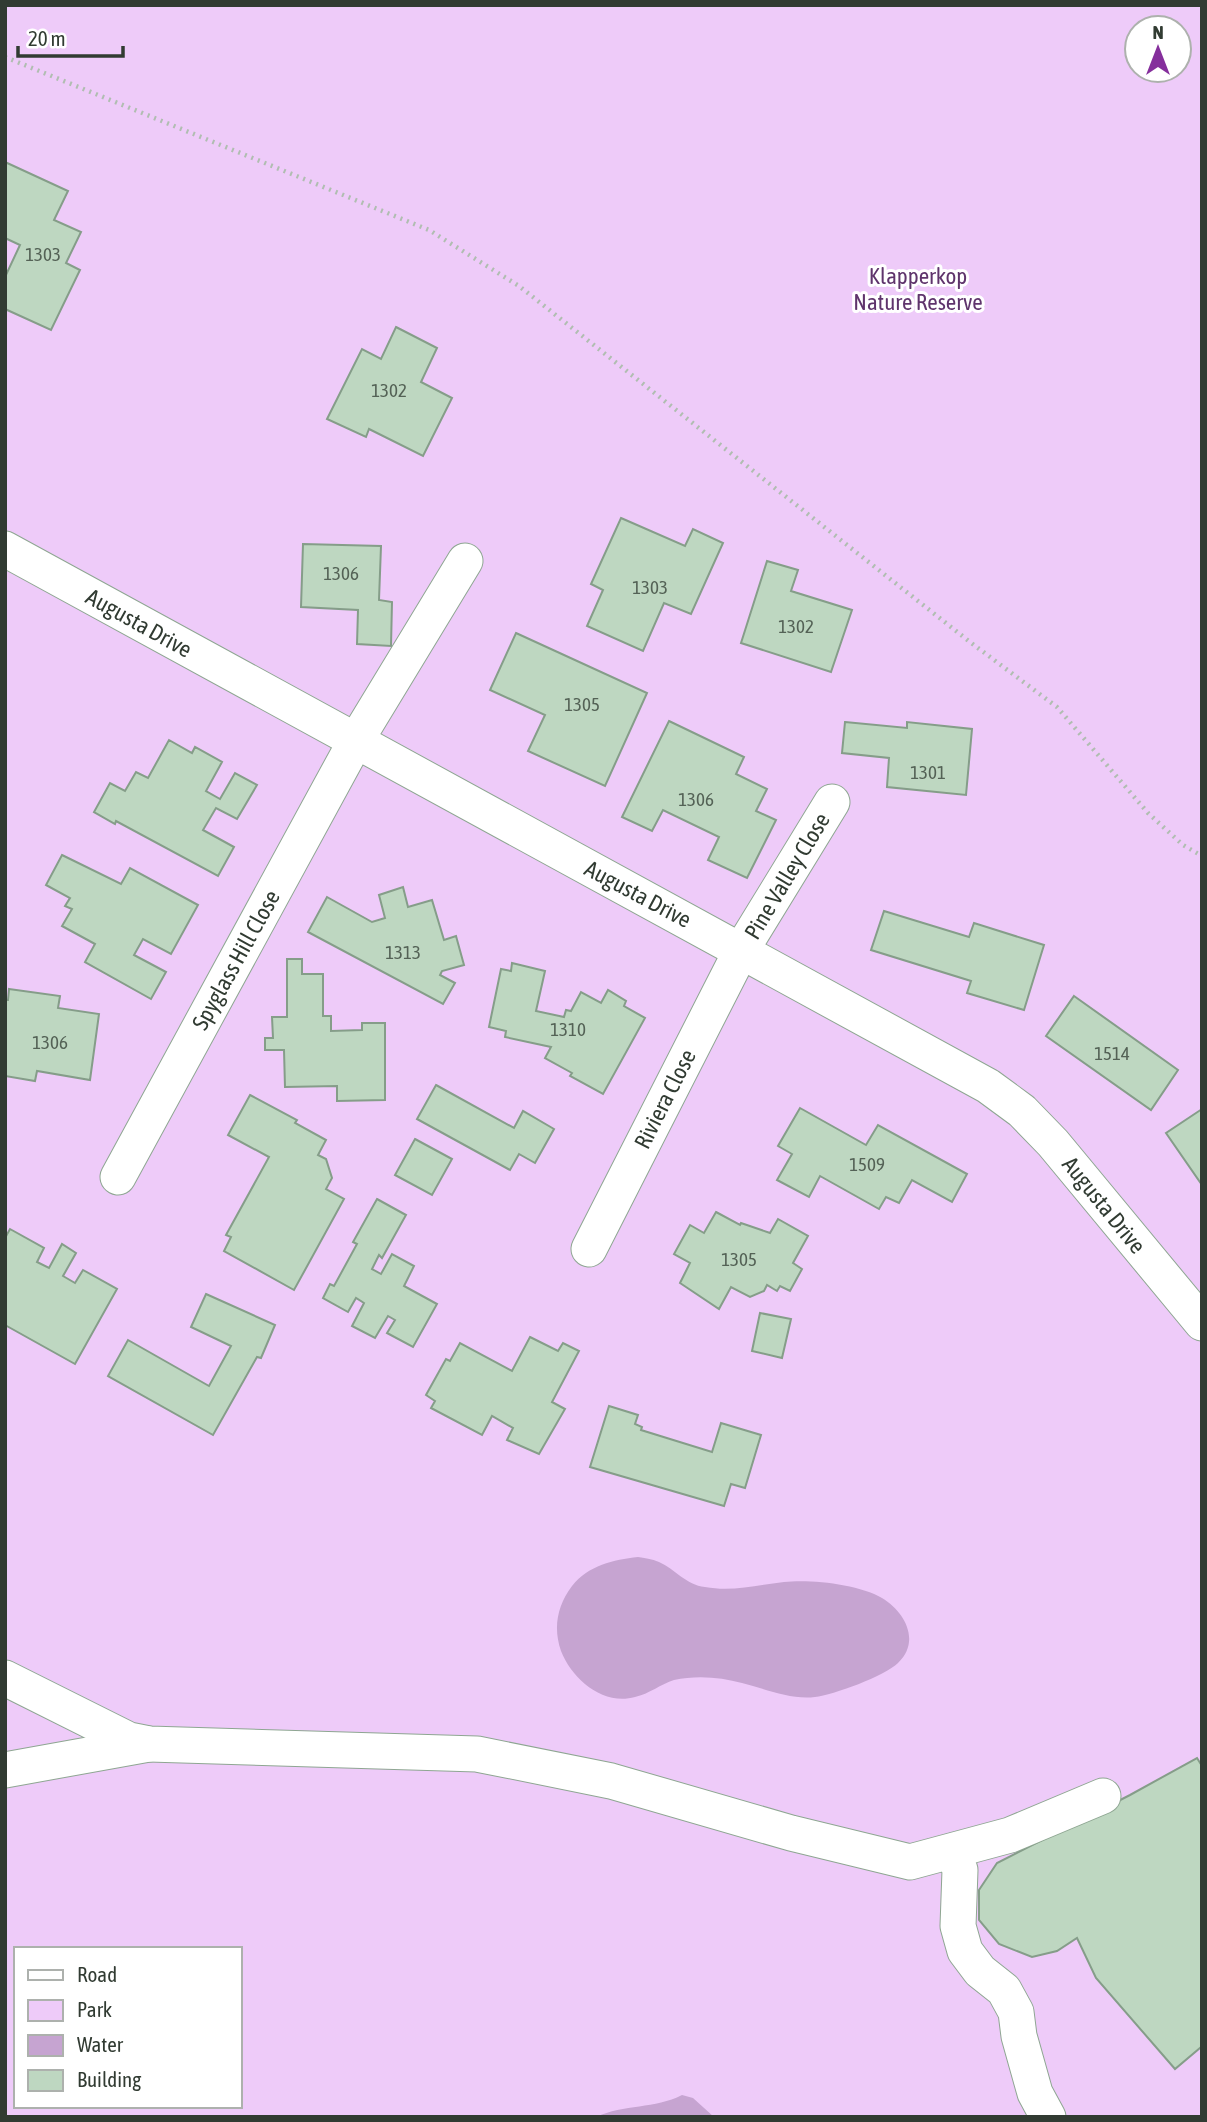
<svg xmlns="http://www.w3.org/2000/svg" width="1207" height="2122" font-family="'Asap Condensed',sans-serif">
<style>
.green{fill:#eecbf9;fill-rule:evenodd}
.water{fill:#c6a4d1}
.building{fill:#bed7c1;stroke:#859d89;stroke-width:2}
.lines{fill:none;stroke-linecap:round;stroke-linejoin:round}
.minor-casing{stroke:#8ea692;stroke-width:37}
.path{stroke:#b0bdb1;stroke-width:4.5;stroke-dasharray:2 5;stroke-linecap:butt}
.minor{stroke:#fff;stroke-width:35}
.labels{text-anchor:middle;stroke-width:6;stroke-linejoin:round;paint-order:stroke}
.number-label{font-size:19px;fill:#546256}
.park-label{font-size:23px;fill:#5f346c;stroke:#fff}
.street-label{font-size:23px;fill:#313b32;stroke:#fff}
</style>
<rect width="100%" height="100%" fill="#effef1"/>
<path class="green" d="M 5,5 L 1202,5 L 1202,2117 L 5,2117 ZM 1137,28 L 1179,28 L 1179,70 L 1137,70 ZM 16,1949 L 240,1949 L 240,2106 L 16,2106 Z"/>
<g class="water">
<path d="M 638,1557 C 644,1558 652,1559 659,1562 C 675,1569 686,1585 705,1587 C 732,1592 757,1585 784,1582 C 810,1579 859,1584 882,1598 C 905,1612 921,1641 898,1663 C 885,1676 833,1695 815,1697 C 791,1700 766,1689 742,1683 C 721,1677 696,1675 674,1680 C 661,1684 649,1694 635,1697 C 603,1706 572,1679 561,1651 C 553,1628 557,1606 572,1586 C 589,1565 613,1560 638,1557 Z"/>
<path d="M 682,2095 L 693,2098 L 714,2117 L 596,2117 C 624,2104 655,2109 682,2095 Z"/>
</g>
<g class="building">
<polygon points="5,162 68,191 54,220 81,232 66,263 80,270 51,330 5,309 5,277 20,245 5,238"/>
<polygon points="396,327 437,348 421,382 452,398 423,456 369,429 366,437 327,419 362,349 381,359"/>
<polygon points="621,518 685,546 693,529 723,543 691,614 664,603 643,651 587,626 603,590 591,584"/>
<polygon points="303,544 381,546 379,600 392,602 391,646 357,644 358,610 301,607"/>
<polygon points="767,561 798,570 791,591 852,610 831,672 741,643"/>
<polygon points="516,633 647,693 605,786 528,751 545,715 490,690"/>
<polygon points="669,721 744,757 736,774 767,789 756,811 776,820 747,878 708,860 719,837 663,810 652,831 622,817"/>
<polygon points="845,722 907,728 907,722 972,729 966,795 887,787 889,758 842,753"/>
<polygon points="169,740 192,753 195,747 222,762 206,791 220,799 235,773 257,785 237,819 216,808 203,830 234,847 218,876 116,821 115,824 94,812 110,783 125,791 136,772 148,778"/>
<polygon points="62,855 121,884 130,868 198,905 171,954 143,939 134,955 166,972 151,999 85,962 95,944 62,926 72,909 65,906 70,898 46,885"/>
<polygon points="403,887 408,907 432,900 444,940 456,936 464,965 442,971 440,975 455,983 443,1004 308,932 327,897 372,922 385,918 379,895"/>
<polygon points="884,911 969,937 974,923 1044,945 1024,1010 967,993 971,981 871,950"/>
<polygon points="287,959 302,959 302,974 323,974 323,1016 331,1016 331,1031 362,1030 362,1023 385,1023 385,1100 337,1101 337,1086 285,1087 284,1050 265,1050 265,1038 273,1038 272,1017 287,1017"/>
<polygon points="512,963 545,971 536,1011 564,1017 566,1010 571,1011 581,992 601,1003 608,990 626,1001 624,1006 645,1018 603,1094 570,1076 572,1073 545,1058 551,1047 505,1037 506,1031 489,1027 501,969 511,971"/>
<polygon points="9,989 60,996 58,1008 99,1014 90,1080 37,1071 35,1081 5,1076 5,1000 8,1000"/>
<polygon points="1074,996 1178,1070 1151,1110 1046,1036"/>
<polygon points="436,1085 514,1128 523,1111 554,1129 535,1163 519,1154 510,1170 417,1119"/>
<polygon points="250,1095 297,1120 295,1123 326,1140 318,1155 326,1159 332,1178 326,1189 344,1199 294,1290 224,1251 231,1237 226,1235 269,1157 228,1135"/>
<polygon points="800,1108 866,1145 878,1125 967,1174 952,1202 912,1180 899,1203 886,1197 879,1209 820,1176 809,1197 777,1180 792,1154 778,1146"/>
<polygon points="1202,1109 1202,1185 1166,1133"/>
<polygon points="415,1139 452,1159 432,1195 395,1175"/>
<polygon points="377,1199 406,1215 382,1258 379,1255 372,1269 381,1274 392,1254 414,1266 404,1286 437,1304 413,1347 387,1333 395,1320 388,1316 375,1338 352,1326 364,1303 356,1298 348,1312 323,1298 330,1284 334,1286 357,1244 353,1242"/>
<polygon points="716,1212 740,1225 741,1223 770,1233 778,1219 808,1236 793,1263 802,1269 790,1291 780,1286 777,1291 767,1285 764,1291 750,1297 731,1287 719,1309 680,1283 690,1263 674,1254 690,1225 704,1233"/>
<polygon points="10,1229 44,1248 37,1262 49,1268 62,1244 76,1253 63,1276 75,1283 83,1270 117,1289 75,1364 5,1325 5,1238"/>
<polygon points="206,1294 275,1325 261,1358 257,1357 213,1435 108,1376 128,1340 209,1386 231,1346 191,1327"/>
<polygon points="760,1313 791,1319 782,1358 752,1351"/>
<polygon points="530,1337 558,1351 563,1343 579,1351 552,1402 565,1409 539,1454 507,1440 513,1428 492,1416 482,1435 431,1408 435,1401 426,1395 446,1359 450,1361 460,1343 512,1371"/>
<polygon points="609,1406 638,1415 635,1424 642,1427 641,1430 712,1452 721,1423 761,1435 745,1488 731,1484 724,1506 590,1467"/>
<polygon points="1197,1758 1202,1766 1202,2049 1200,2048 1175,2069 1096,1978 1077,1938 1057,1951 1032,1957 999,1944 979,1920 979,1890 997,1863 1130,1795"/>
</g>
<g class="lines">
<g class="minor-casing">
<g id="minor">
<path d="M 5,549 C 332,730 662,905 988,1086 L 1022,1111 L 1053,1143 L 1202,1323"/>
<polyline points="118,1177 355,742 465,561"/>
<polyline points="589,1249 742,949 832,802"/>
<polyline points="5,1678 129,1740 149,1744 477,1754 611,1781 791,1833 910,1862 1010,1835 1103,1796"/>
<polyline points="5,1770 149,1744"/>
<polyline points="953,1851 960,1870 958,1926 965,1951 980,1971 1004,1990 1016,2012 1019,2036 1035,2093 1048,2117"/>
</g>
</g>
<polyline class="path" points="5,57 429,230 519,286 970,642 1057,707 1148,813 1183,845 1202,856"/>
<use href="#minor" class="minor"/>
</g>
<g class="labels">
<g class="number-label">
<text x="43" y="261">1303</text>
<text x="389" y="397">1302</text>
<text x="341" y="580">1306</text>
<text x="650" y="594">1303</text>
<text x="796" y="633">1302</text>
<text x="582" y="711">1305</text>
<text x="928" y="779">1301</text>
<text x="696" y="806">1306</text>
<text x="403" y="959">1313</text>
<text x="568" y="1036">1310</text>
<text x="50" y="1049">1306</text>
<text x="1112" y="1060">1514</text>
<text x="867" y="1171">1509</text>
<text x="739" y="1266">1305</text>
</g>
<g class="park-label">
<text x="918" y="284">Klapperkop<tspan x="918" dy="26">Nature Reserve</tspan></text>
</g>
<g class="street-label">
<text transform="translate(139 623) rotate(29)" y="8">Augusta Drive</text>
<text transform="translate(787 876) rotate(-59)" y="8">Pine Valley Close</text>
<text transform="translate(638 894) rotate(28)" y="8">Augusta Drive</text>
<text transform="translate(236 960) rotate(-61)" y="8">Spyglass Hill Close</text>
<text transform="translate(665 1099) rotate(-63)" y="8">Riviera Close</text>
<text transform="translate(1104 1205) rotate(51)" y="8">Augusta Drive</text>
</g>
</g>
<rect width="1207" height="2122" fill="none" stroke="#313b32" stroke-width="14"/>
<rect x="14" y="1947" width="228" height="161" fill="#ffffff" stroke="#adb1ad" stroke-width="2"/>
<rect x="28" y="1970" width="35" height="10" fill="#ffffff" stroke="#adb1ad" stroke-width="2"/>
<text x="77" y="1982" font-size="21" fill="#313b32">Road</text>
<rect x="28" y="2000" width="35" height="21" fill="#eecbf9" stroke="#adb1ad" stroke-width="2"/>
<text x="77" y="2017" font-size="21" fill="#313b32">Park</text>
<rect x="28" y="2035" width="35" height="21" fill="#c6a4d1" stroke="#adb1ad" stroke-width="2"/>
<text x="77" y="2052" font-size="21" fill="#313b32">Water</text>
<rect x="28" y="2070" width="35" height="21" fill="#bed7c1" stroke="#adb1ad" stroke-width="2"/>
<text x="77" y="2087" font-size="21" fill="#313b32">Building</text>
<g transform="translate(1158 49)"><circle r="33" fill="#ffffff" stroke="#adb1ad" stroke-width="2"/>
<path d="M0-5L12 26L0 18L-12 26Z" fill="#852f9c"/>
<text y="-10" font-size="19" font-weight="bold" text-anchor="middle" fill="#313b32">N</text>
</g>
<path d="M18 46v10h105v-10" fill="none" stroke="#313b32" stroke-width="3.5"/>
<text x="28" y="46" font-size="21" fill="#313b32" stroke="#ffffff" stroke-width="5" paint-order="stroke">20 m</text>
</svg>
